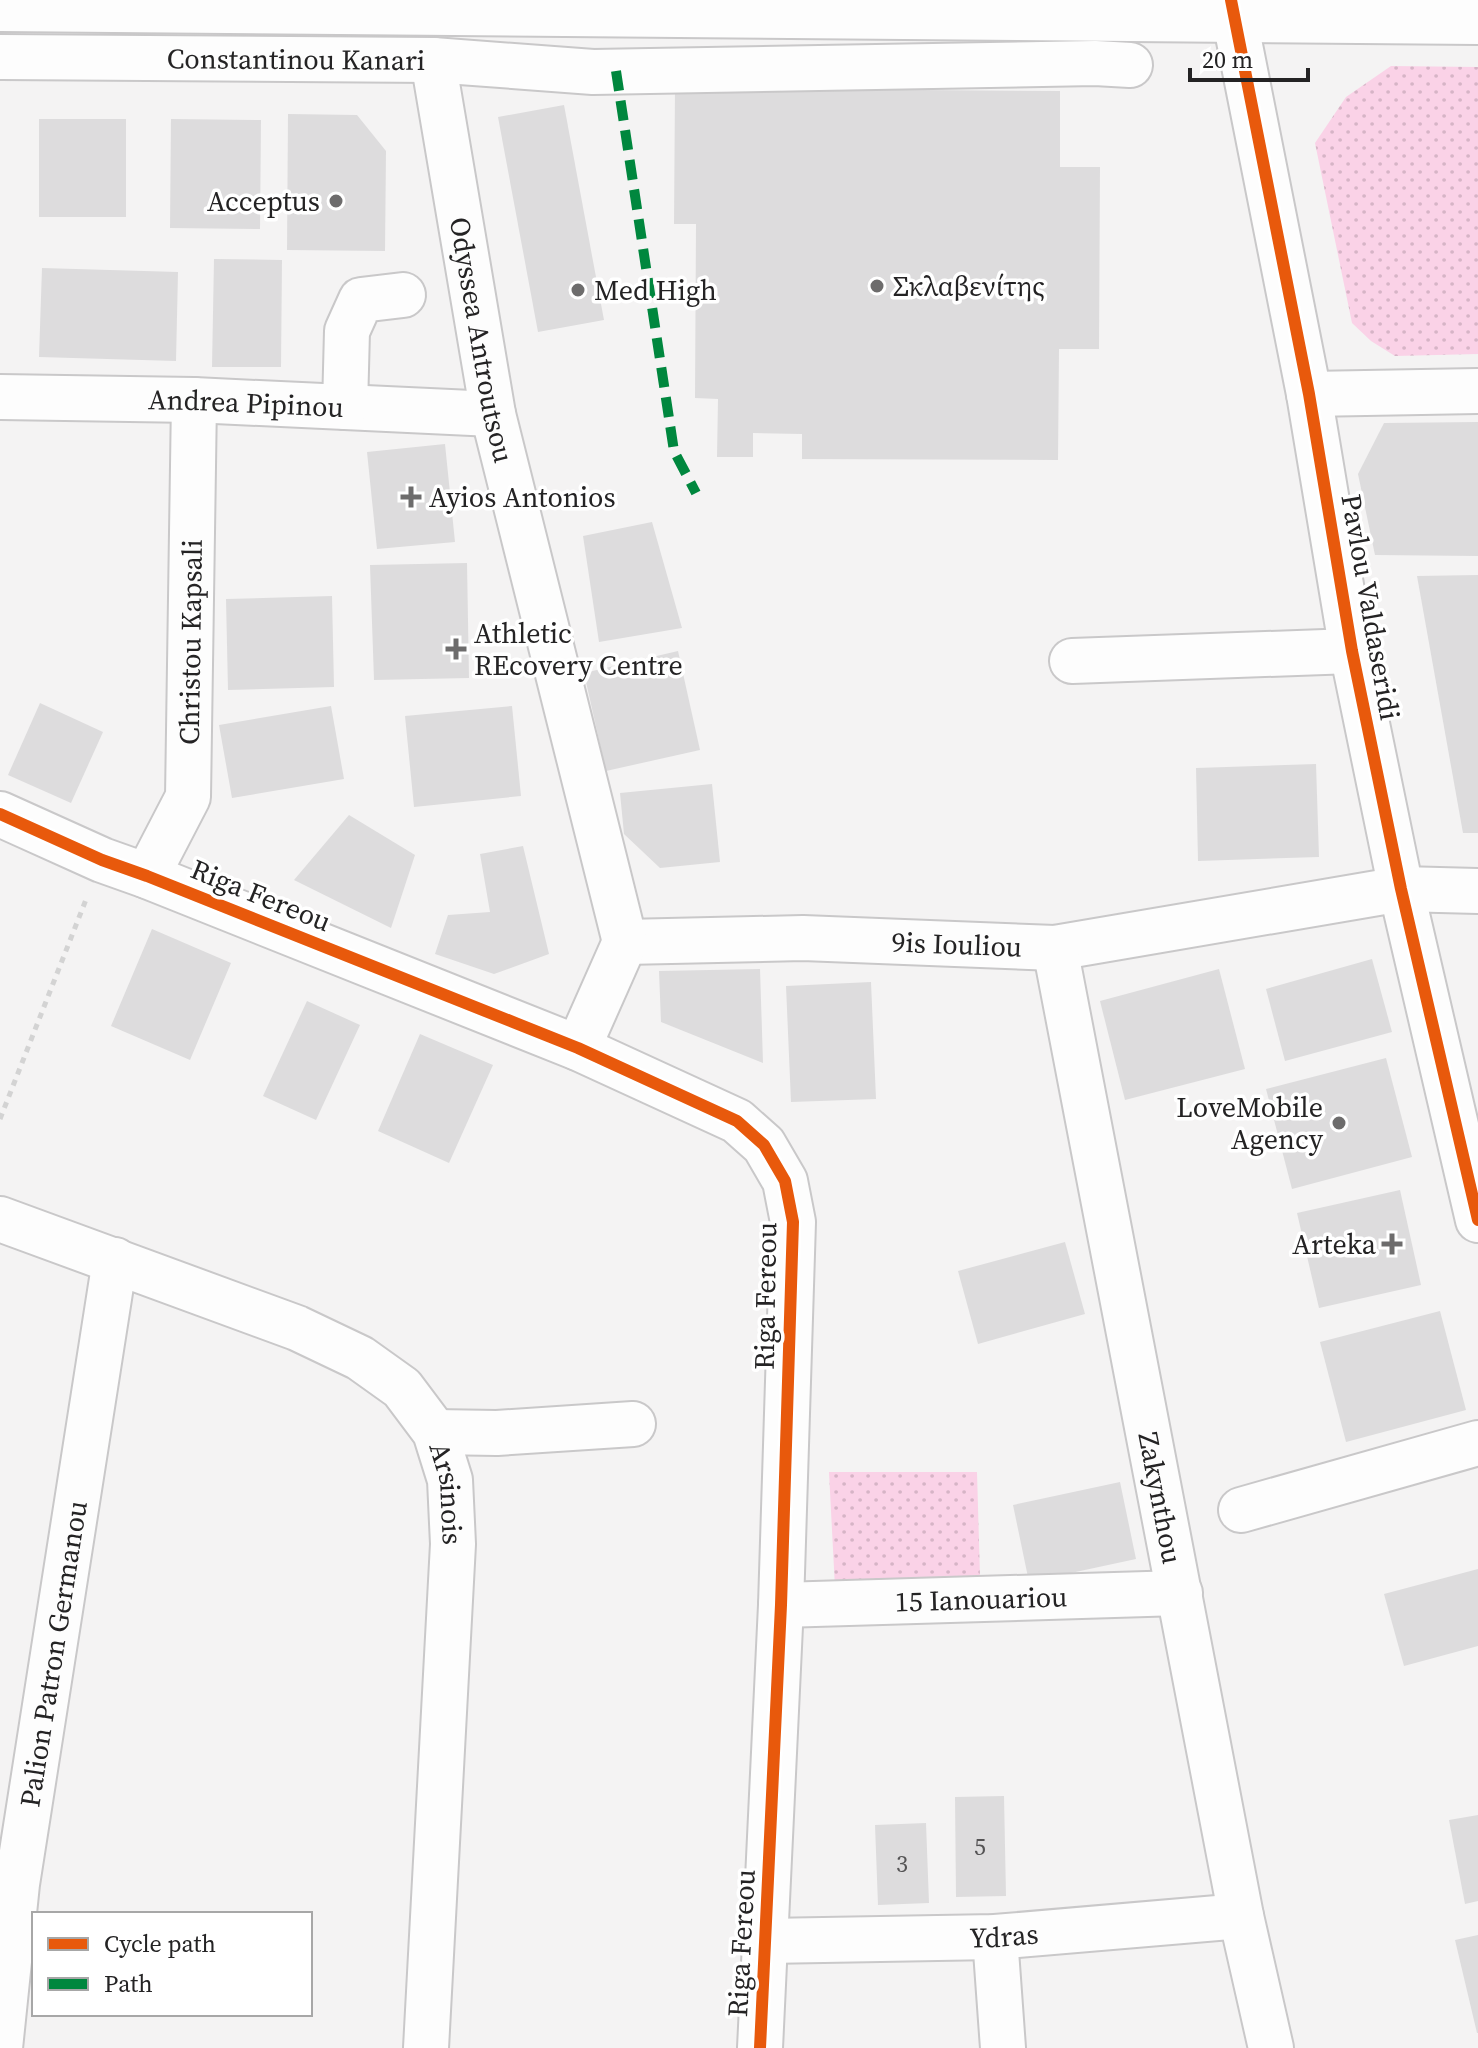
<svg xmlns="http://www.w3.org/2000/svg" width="1478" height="2048" font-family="'Source Serif 4',serif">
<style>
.grass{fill:url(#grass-dots)}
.building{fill:#dddcdd}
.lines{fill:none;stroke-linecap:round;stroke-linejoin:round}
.minor-casing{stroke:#c9c8c9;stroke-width:48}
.major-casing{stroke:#c9c8c9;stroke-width:48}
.path{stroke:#d3d3d3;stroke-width:5;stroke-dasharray:6 6;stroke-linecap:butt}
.minor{stroke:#fdfdfd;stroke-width:44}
.major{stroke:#fdfdfd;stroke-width:44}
.quiet{stroke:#00873e;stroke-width:10;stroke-dasharray:20 10;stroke-linecap:butt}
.cycleway-casing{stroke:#fff;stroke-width:17}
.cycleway{stroke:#e8590c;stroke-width:12}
.poi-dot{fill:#6d6c6c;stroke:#fff;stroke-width:3}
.labels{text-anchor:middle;stroke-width:7;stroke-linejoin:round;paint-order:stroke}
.number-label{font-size:24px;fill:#545354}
.street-label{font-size:28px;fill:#242324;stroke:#fff}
.poi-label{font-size:28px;fill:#242324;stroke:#fff;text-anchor:start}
</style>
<defs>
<pattern id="grass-dots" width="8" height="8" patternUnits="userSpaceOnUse" patternTransform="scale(2)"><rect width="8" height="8" fill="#fad2e7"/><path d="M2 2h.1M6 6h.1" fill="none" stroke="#d6b4c6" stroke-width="1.8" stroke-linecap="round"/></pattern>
</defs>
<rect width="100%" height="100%" fill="#f4f3f3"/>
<g class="grass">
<polygon points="1391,66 1478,67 1478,354 1395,356 1371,341 1352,323 1315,143 1346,97"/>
<polygon points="829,1472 977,1472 980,1577 835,1588"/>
</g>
<g class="building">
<polygon points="675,88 1060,91 1060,167 1100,167 1099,349 1059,349 1058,460 802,459 802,434 753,433 753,457 717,457 718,399 695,398 696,224 674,224"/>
<polygon points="564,105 604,320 538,332 498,117"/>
<polygon points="288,114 357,115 386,151 385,251 287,250"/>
<rect x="39" y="119" width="87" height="98"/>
<polygon points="171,119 261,120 260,229 170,228"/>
<polygon points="214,259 282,260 281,367 212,367"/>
<polygon points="42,268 178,272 176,361 39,357"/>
<polygon points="1478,422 1478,556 1375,555 1358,474 1384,423"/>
<polygon points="445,444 455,542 377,549 367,452"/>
<polygon points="652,522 682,628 599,642 583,536"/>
<polygon points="467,563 469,678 374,680 370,565"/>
<polygon points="1478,575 1478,833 1463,833 1417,576"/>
<polygon points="332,596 334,687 228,690 226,599"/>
<polygon points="678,651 700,750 606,771 584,673"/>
<polygon points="40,703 103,732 71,803 8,775"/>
<polygon points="331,706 344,779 232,798 219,725"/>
<polygon points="512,706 521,796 414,807 405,716"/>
<polygon points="1316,764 1319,857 1198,861 1196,768"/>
<polygon points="712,784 720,862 660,868 624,834 620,793"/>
<polygon points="349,815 415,855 391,928 294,880"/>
<polygon points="523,846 549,954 494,974 435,954 448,915 490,912 480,854"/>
<polygon points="152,929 231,963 190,1060 111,1026"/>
<polygon points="1372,959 1392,1032 1285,1061 1266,989"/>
<polygon points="760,969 763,1063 661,1022 659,971"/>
<polygon points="1219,969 1245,1069 1125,1100 1100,1001"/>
<polygon points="871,982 876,1099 791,1102 786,986"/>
<polygon points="307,1001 360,1025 316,1120 263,1096"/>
<polygon points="420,1034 493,1065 449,1163 378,1131"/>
<polygon points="1386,1058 1412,1157 1292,1189 1266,1089"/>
<polygon points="1400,1190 1421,1285 1319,1308 1297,1213"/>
<polygon points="1065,1242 1085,1314 978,1344 958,1271"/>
<polygon points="1440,1311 1466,1410 1346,1442 1320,1342"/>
<polygon points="1120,1482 1136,1559 1029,1582 1013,1505"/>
<polygon points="1478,1569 1478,1646 1404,1666 1384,1594"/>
<polygon points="1004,1796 1006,1896 956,1897 955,1797"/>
<polygon points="1478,1815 1478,1901 1465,1904 1449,1820"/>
<polygon points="926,1823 929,1903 878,1905 875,1825"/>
<polygon points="1478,1935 1478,2033 1477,2033 1455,1940"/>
</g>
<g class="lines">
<g class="minor-casing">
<g id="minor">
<polyline points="1231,0 1309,394 1352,651 1401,889 1478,1220"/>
<path id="s1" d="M 0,57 L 433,60 L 593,72 L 1095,63 L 1130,65"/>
<path id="s2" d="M 433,60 L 493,414 L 625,942"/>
<polyline points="1309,394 1478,391"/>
<path id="s3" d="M 0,397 L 194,400 L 493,414"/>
<polyline points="345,407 347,331 361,300 403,295"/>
<polyline points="1072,661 1352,651"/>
<polyline points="0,814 102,860 147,876 578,1048 737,1121 764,1145 785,1181 793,1222 781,1605 760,2048"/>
<path id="s4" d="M 147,876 L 188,797 L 194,400"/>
<path id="s5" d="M 625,942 L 803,938 L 1055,948 L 1401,889 L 1478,891"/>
<path id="s6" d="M 1055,948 L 1241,1916 L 1271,2048"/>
<polyline points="578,1048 625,942"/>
<path id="s7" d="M 0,1219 L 297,1328 L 360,1358 L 402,1388 L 435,1432 L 450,1480 L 453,1544 L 426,2048"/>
<polyline points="435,1432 497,1433 633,1424"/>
<polyline points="1241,1510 1478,1443"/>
<path id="s8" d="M 781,1605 L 1180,1593"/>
<polyline points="995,1937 1003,2048"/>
<path id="s9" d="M 766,1941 L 995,1937 L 1241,1916"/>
<path id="s10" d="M 0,2048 L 17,1884 L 115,1260"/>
</g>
</g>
<g class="major-casing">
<polyline id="major" points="0,9 1478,22"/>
</g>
<polyline class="path" points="0,1119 87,897"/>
<use href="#minor" class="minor"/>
<use href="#major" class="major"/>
<polyline class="quiet" points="616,71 674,451 696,493"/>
<g class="cycleway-casing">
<g id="cycleway">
<polyline points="1231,0 1309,394 1352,651 1401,889 1478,1220"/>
<polyline points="0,814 102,860 147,876 578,1048 737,1121 764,1145 785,1181 793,1222 781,1605 760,2048"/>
</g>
</g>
<use href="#cycleway" class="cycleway"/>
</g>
<g class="poi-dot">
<circle cx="336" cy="201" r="8"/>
<circle cx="877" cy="286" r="8"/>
<circle cx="578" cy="290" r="8"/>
<path d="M407 485h8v8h8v8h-8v8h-8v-8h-8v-8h8z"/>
<path d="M452 637h8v8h8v8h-8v8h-8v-8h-8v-8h8z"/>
<circle cx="1339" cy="1123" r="8"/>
<path d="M1388 1232h8v8h8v8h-8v8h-8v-8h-8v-8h8z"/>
</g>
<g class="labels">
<g class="number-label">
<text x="980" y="1855">5</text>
<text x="902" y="1872">3</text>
</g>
<g class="street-label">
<text dy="10" stroke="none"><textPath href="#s1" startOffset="296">Constantinou Kanari</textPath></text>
<text dy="10" stroke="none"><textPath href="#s2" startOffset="284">Odyssea Antroutsou</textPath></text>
<text dy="10" stroke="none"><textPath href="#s3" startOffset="246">Andrea Pipinou</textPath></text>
<text transform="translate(1371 607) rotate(80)" y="10">Pavlou Valdaseridi</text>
<text dy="10" stroke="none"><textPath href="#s4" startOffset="244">Christou Kapsali</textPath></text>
<text transform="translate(261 895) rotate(22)" y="10">Riga Fereou</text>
<text dy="10" stroke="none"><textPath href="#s5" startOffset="332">9is Iouliou</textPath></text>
<text transform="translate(765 1296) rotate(-89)" y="10">Riga Fereou</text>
<text dy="10" stroke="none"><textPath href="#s7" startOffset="556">Arsinois</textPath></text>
<text dy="10" stroke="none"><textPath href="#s6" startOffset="560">Zakynthou</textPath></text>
<text dy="10" stroke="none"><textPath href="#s8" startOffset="200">15 Ianouariou</textPath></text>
<text dy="10" stroke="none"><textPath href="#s10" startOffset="398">Palion Patron Germanou</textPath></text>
<text dy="10" stroke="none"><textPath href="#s9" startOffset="238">Ydras</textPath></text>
<text transform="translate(741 1943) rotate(-87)" y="10">Riga Fereou</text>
</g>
<g class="poi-label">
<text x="320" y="211" text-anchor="end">Acceptus</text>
<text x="893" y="296">Σκλαβενίτης</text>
<text x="594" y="300">Med High</text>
<text x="429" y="507">Ayios Antonios</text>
<text x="474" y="643">Athletic<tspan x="474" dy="32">REcovery Centre</tspan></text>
<text x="1323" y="1117" text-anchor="end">LoveMobile<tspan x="1323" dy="32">Agency</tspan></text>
<text x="1376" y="1254" text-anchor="end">Arteka</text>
</g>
</g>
<rect x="32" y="1912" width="280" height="104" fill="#ffffff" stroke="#a7a7a7" stroke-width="2"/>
<rect x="48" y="1938" width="40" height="12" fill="#e8590c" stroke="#a7a7a7" stroke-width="2"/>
<text x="104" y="1952" font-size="24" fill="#242324">Cycle path</text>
<rect x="48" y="1978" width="40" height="12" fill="#00873e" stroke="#a7a7a7" stroke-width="2"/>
<text x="104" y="1992" font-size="24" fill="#242324">Path</text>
<path d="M1190 68v12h118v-12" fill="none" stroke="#242324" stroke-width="4"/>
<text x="1202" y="68" font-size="24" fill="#242324" stroke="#ffffff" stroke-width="6" paint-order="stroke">20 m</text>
</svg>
